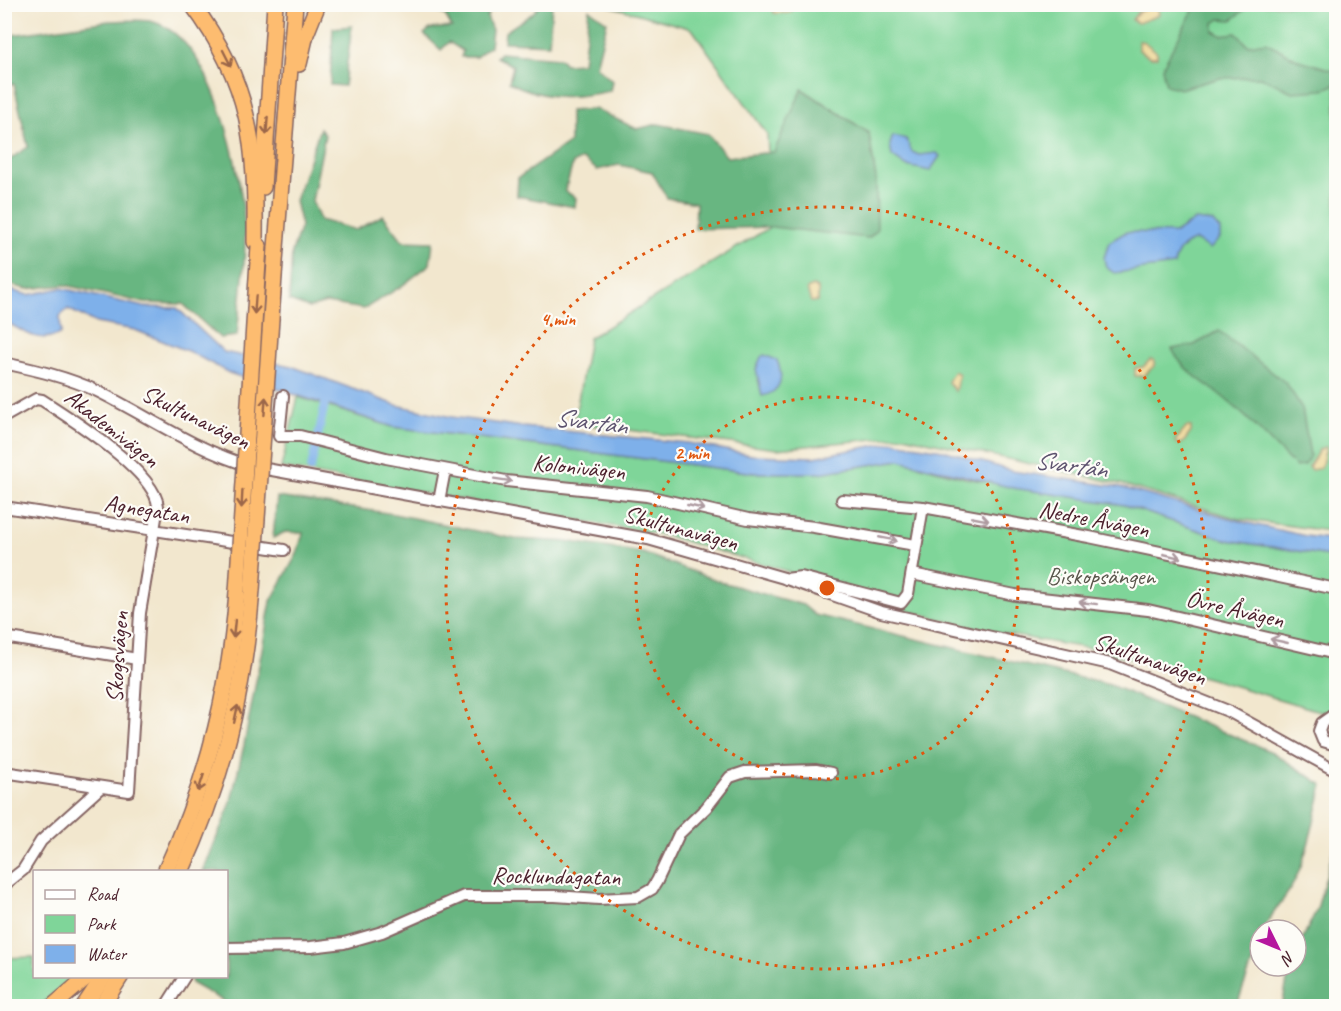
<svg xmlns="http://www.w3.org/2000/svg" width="1341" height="1011" font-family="Caveat,sans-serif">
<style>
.green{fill:#7fd599;stroke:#647a62;stroke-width:1.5}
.forest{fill:#67b681;stroke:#586a56;stroke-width:1.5}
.sand{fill:#eeda9e;stroke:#9c7c64;stroke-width:1.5}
.water{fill:#7eb0ea;stroke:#64688a;stroke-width:1.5}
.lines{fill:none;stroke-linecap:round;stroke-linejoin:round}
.canal{stroke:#7eb0ea;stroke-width:8}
.minor-casing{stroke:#856564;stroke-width:14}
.highway-casing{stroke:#856564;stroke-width:18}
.minor{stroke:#fff;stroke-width:10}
.highway{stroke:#fdbc70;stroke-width:15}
.highway-bridge-casing{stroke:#856564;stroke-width:18;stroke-linecap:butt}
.highway-bridge{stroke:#fdbc70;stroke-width:15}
.oneway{stroke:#9b664a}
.oneway2{stroke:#ae9aa0}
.ring{fill:none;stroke:#e0560e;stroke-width:3;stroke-dasharray:3 6}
.labels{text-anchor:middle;stroke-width:4.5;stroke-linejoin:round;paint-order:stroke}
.street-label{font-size:24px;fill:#4a1f2b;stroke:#fdfcf7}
.park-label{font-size:24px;fill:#5a564c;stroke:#fdfcf7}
.water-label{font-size:26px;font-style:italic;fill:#5c526e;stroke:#fdfcf7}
.centre{fill:#e0560e;stroke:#fdfcf7;stroke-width:3}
.ring-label{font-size:18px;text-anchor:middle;font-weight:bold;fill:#e0560e;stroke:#fdfcf7;stroke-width:4.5;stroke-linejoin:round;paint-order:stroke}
</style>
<rect width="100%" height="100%" fill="#fdfcf7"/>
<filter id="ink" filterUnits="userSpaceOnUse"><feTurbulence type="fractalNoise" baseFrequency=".0167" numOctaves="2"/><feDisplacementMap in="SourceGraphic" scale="12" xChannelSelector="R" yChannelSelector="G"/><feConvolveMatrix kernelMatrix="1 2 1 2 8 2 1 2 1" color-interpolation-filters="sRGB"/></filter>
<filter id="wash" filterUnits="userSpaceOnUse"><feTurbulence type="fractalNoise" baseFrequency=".008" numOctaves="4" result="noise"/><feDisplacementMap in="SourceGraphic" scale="24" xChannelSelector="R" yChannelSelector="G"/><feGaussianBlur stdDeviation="1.35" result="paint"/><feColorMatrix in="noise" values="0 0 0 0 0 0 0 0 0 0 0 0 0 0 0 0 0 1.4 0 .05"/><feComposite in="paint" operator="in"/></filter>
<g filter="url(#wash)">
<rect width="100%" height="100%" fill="#f2e7ce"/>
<g class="green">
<polygon points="606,5 1336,5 1336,532 1239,519 1121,484 904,436 777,449 574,423 589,338 772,226 767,134 692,29"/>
<polygon points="298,397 393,427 755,473 819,473 900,460 965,478 1124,505 1227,540 1336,557 1336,710 1329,714 1208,678 1092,649 980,630 843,593 783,570 663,535 281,468"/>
<polygon points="34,957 34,976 80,977 45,1006 5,1006 4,958"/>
</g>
<g class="forest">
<polygon points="540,4 552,5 549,44 504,42 505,32 533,13"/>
<polygon points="395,5 492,5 487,17 492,30 490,46 476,57 461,57 463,51 449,42 441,50 424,34 430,29 452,27 445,15 426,7 403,9"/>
<polygon points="1196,5 1250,5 1232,20 1220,19 1214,23 1214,31 1221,35 1236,33 1248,45 1266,42 1299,60 1336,71 1336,84 1322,90 1292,92 1261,77 1220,78 1180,89 1166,85 1162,68"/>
<path d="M 589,9 L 607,22 L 596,66 L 612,81 L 610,91 C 572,99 543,100 509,82 L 513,66 L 496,57 L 500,53 L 559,58 L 565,64 L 583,63 Z"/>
<path d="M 109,21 C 122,21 138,19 150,21 C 215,36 242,175 245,231 C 246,266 240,302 237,336 L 220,338 L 183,304 L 145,303 L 65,285 L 27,289 L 5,284 L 5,163 L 28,147 L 14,84 L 5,85 L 5,36 Z"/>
<polygon points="352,26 344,86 330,85 333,28"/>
<polygon points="802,89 869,133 876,179 877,230 869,238 772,227 695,229 696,203 667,198 652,172 619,165 597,170 583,159 573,163 565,191 576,198 575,207 517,196 518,178 570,142 570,111 595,109 637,129 658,124 708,134 727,157 774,152"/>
<polygon points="320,128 325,135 312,201 320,220 356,230 383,215 403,241 433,242 430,264 402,286 364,309 326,303 309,308 289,301 292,252 301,226 295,201"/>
<path d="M 1219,331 L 1286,383 L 1302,408 L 1310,455 L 1305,465 L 1296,467 C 1274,446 1253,422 1229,402 C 1209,384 1185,375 1172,349 L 1194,345 Z"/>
<path d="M 277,497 L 394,514 L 515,539 L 572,542 L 643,553 L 721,582 L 803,605 L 815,615 L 1110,685 L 1272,752 L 1323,785 C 1315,816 1306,865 1289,891 C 1279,907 1273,910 1264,930 L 1260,930 C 1260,951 1243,984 1237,1006 L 232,1006 L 191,983 L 191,977 L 226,976 L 226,872 L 203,871 L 230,805 L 244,745 L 271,601 L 297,554 L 303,533 L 285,532 L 273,538 Z"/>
<polygon points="1336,840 1336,1006 1282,1006 1290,966 1296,966 1296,952 1317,909"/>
</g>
<g class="sand">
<polygon points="771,5 788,6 792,11 788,13 774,13"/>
<polygon points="1152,7 1158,9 1159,15 1138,23 1132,20 1138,12"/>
<polygon points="1139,41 1144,42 1157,52 1157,57 1150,57 1139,50"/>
<polygon points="813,286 818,289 818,301 811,302 807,289"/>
<polygon points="1150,360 1154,360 1154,366 1143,376 1135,376 1135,368 1143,367"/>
<polygon points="954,371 959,374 955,391 948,382"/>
<polygon points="1187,427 1191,427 1191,432 1183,443 1177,444 1175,441"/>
<polygon points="1326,447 1321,468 1311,470 1309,466 1320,449"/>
</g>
<g class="water">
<polygon points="893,136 906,139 912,152 919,155 937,153 940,156 930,171 906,166 892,156 890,144"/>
<path d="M 1195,220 L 1213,222 L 1220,230 L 1220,238 L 1210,249 L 1196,240 C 1183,244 1176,252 1174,265 L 1114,273 L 1106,267 L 1104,258 L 1109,242 L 1126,232 L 1175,233 Z"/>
<path d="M 4,288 L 28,295 L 61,288 L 144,307 L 177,308 L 224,352 L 291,366 L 396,405 L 452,417 L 523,427 L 688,443 L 752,455 L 814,457 L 894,442 L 943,450 L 1012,471 L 1120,487 L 1243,522 L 1306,536 L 1336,540 L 1336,557 L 1227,540 L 1124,505 L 1013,488 L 900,460 L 819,473 L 755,473 L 393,427 L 229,373 L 190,352 L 135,330 L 96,323 L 68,309 L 60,316 L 61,333 C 40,345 24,332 5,321 Z"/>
<path d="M 764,355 L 777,360 C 784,377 782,392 762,396 L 756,369 L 761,357 Z"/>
</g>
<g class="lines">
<polyline class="canal" points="311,468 327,395"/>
</g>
</g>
<g filter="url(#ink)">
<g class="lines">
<g class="minor-casing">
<g id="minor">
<path d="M 4,363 C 36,370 67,377 97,391 C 148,416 195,450 250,466 L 648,539 L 784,578 L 881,612 L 1110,664 L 1228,711 L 1336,771"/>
<polyline points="283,396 279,436 300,436 386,458 506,481 647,496 748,519 814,527 915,545"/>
<path d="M 4,417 L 36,399 L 42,400 C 72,419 155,472 158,506 L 140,613 L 129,791 L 4,772"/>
<polyline points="842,500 923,507 1089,537 1336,589"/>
<polyline points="439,501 445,470"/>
<polyline points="4,507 284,550"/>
<polyline points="912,574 1015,595 1148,610 1336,654"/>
<polyline points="786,579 801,577 901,603 908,594 923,507"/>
<polyline points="4,637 137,659"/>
<polyline points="1336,713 1322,723 1319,731 1323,741 1336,745"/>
<polyline points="4,885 23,870 41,841 100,788"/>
<polyline points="226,948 311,947 344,943 382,932 464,896 555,896 599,899 638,897 652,889 657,881 679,834 706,808 730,777 745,772 816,770 831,773"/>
<polyline points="166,1006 185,976"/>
</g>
</g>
<g class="highway-casing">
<g id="highway">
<path d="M 192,4 C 252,84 256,146 255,242 L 259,246"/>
<polyline points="299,64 306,34 318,4"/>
<polyline points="263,187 275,4"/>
<polyline points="276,248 295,4"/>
<path d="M 165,872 C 207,782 230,690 237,592"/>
<path d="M 181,872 C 224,778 244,692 252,590"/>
<polyline points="53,1006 88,976"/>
<polyline points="84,1006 104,976"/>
<polyline points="102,1006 121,976"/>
</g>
</g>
<use href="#minor" class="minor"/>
<use href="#highway" class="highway"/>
<g class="highway-bridge-casing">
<g id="highway-bridge">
<polyline points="252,590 276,248"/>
<polyline points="237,592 259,246"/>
</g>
</g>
<use href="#highway-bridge" class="highway-bridge"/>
</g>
<defs><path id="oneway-shaft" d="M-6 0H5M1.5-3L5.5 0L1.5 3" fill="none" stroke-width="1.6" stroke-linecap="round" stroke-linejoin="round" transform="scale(1.5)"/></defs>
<g class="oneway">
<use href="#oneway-shaft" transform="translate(227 58) rotate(63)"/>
<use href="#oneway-shaft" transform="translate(267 126) rotate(94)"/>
<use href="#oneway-shaft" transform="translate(255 305) rotate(94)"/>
<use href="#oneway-shaft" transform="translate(265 406) rotate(-86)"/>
<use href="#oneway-shaft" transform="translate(242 499) rotate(93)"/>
<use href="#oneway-shaft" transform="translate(234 629) rotate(96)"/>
<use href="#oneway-shaft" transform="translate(236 714) rotate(-78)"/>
<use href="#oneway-shaft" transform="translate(201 783) rotate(108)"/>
</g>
<g class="oneway2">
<use href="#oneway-shaft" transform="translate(503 480) rotate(9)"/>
<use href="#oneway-shaft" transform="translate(696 507) rotate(13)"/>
<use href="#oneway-shaft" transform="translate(980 519) rotate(11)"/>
<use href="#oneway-shaft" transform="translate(888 539) rotate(11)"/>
<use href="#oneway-shaft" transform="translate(1172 556) rotate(13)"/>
<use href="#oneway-shaft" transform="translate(1088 603) rotate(-173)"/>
<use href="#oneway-shaft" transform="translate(1279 641) rotate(-167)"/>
</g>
</g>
<g class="ring">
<circle cx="827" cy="588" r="191"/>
<circle cx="827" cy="588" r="381"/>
</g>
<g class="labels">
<g class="street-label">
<text transform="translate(196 417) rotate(26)" y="8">Skultunavägen</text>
<text transform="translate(112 428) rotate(38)" y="8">Akademivägen</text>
<text transform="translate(579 467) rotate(6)" y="8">Kolonivägen</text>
<text transform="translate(147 509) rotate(9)" y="8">Agnegatan</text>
<text transform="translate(1094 519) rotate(11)" y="8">Nedre Åvägen</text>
<text transform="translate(681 528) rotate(15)" y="8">Skultunavägen</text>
<text transform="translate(1235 609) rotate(13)" y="8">Övre Åvägen</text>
<text transform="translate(117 657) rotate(-86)" y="8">Skogsvägen</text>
<text transform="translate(1150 659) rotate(19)" y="8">Skultunavägen</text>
<text transform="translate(556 876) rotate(1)" y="8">Rocklundagatan</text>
</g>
<g class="park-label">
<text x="1101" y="584">Biskopsängen</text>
</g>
<g class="water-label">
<text transform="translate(591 421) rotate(7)" y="9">Svartån</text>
<text transform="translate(1071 464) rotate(8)" y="9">Svartån</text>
</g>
</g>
<circle cx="827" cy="588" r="9" class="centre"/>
<g class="ring-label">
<text x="558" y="325">4 min</text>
<text x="692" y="459">2 min</text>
</g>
<rect width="1341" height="1011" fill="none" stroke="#fdfcf7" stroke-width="24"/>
<rect x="33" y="870" width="195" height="108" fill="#fdfcf7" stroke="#b5a4a5" stroke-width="1.5"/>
<rect x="45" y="890" width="30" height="9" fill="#ffffff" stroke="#b5a4a5" stroke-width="1.5"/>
<text x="87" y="900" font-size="18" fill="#4a1f2b">Road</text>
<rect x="45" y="915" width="30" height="18" fill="#7fd599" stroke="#b5a4a5" stroke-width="1.5"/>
<text x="87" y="930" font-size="18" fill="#4a1f2b">Park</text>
<rect x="45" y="945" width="30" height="18" fill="#7eb0ea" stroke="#b5a4a5" stroke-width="1.5"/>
<text x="87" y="960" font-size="18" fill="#4a1f2b">Water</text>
<g transform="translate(1278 948) rotate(133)"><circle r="28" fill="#fdfcf7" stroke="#b5a4a5" stroke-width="1.5"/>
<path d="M0-4.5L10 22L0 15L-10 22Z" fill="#b5179e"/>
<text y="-9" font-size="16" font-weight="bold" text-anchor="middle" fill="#4a1f2b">N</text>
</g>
</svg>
